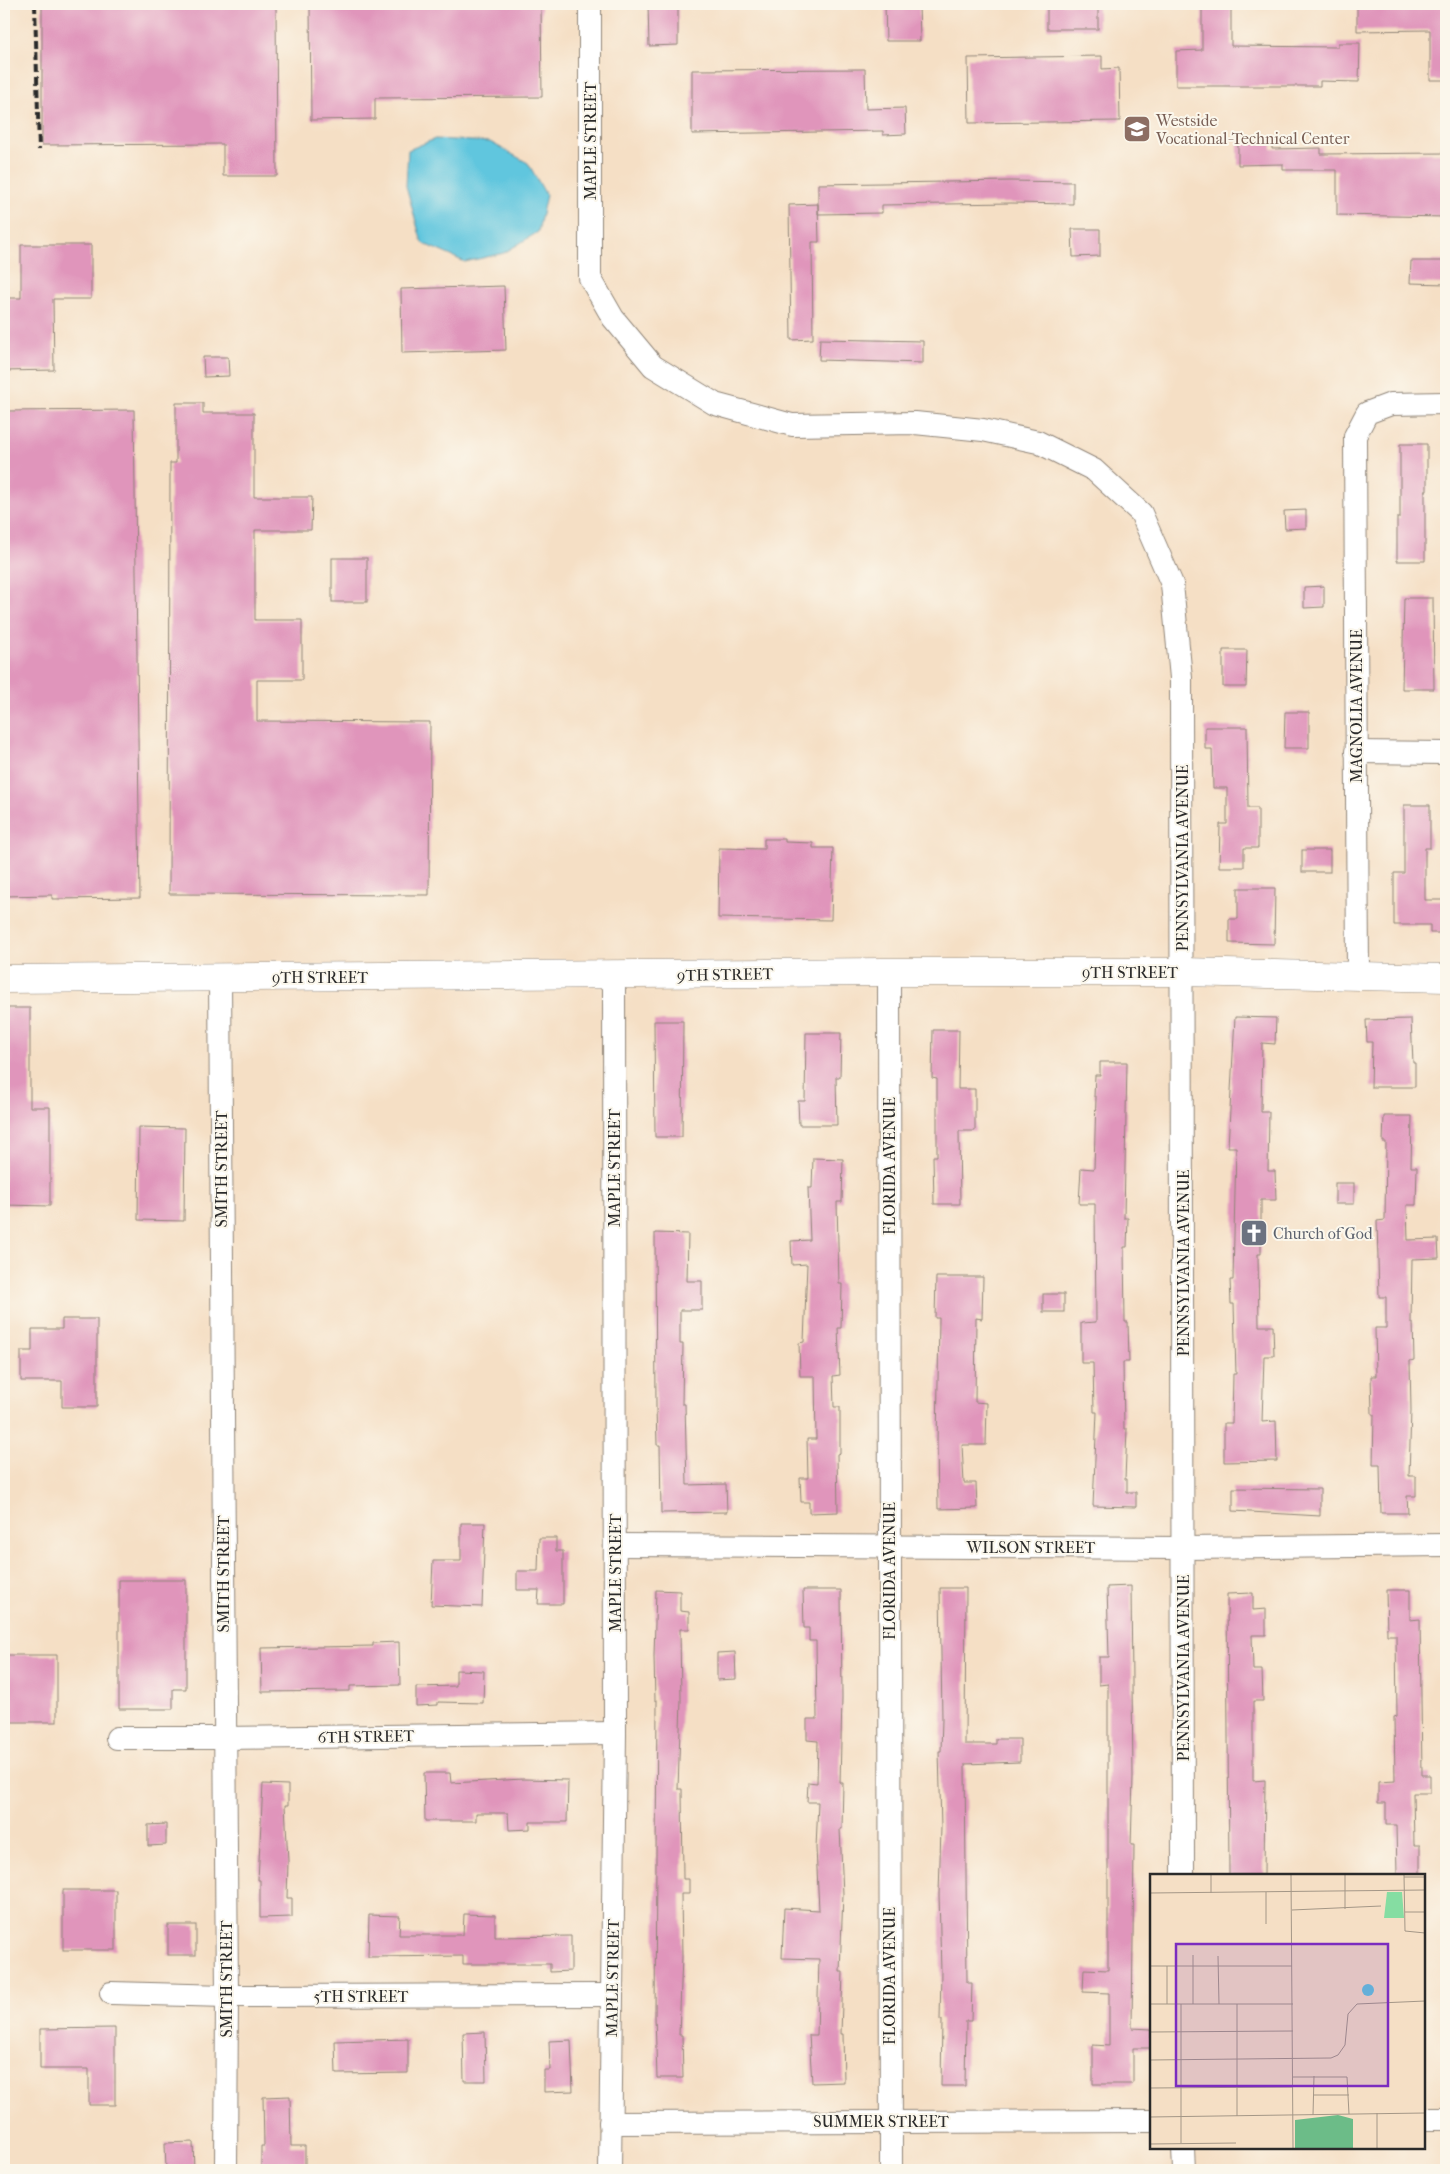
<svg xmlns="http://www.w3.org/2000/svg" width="1450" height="2174" font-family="'IM FELL French Canon',serif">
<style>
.water{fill:#61c6de;stroke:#467884}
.building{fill:#e095bb}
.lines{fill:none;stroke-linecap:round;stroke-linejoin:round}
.minor-casing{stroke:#908578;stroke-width:24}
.tertiary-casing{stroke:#908578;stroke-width:29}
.minor{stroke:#fff;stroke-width:22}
.tertiary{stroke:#fff;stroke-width:28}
.rail{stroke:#2b2b2b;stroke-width:4;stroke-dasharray:8 4;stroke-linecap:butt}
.labels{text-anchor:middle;stroke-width:4;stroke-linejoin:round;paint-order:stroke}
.education-label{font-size:16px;fill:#785e54;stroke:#fbf7ec;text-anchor:start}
.street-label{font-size:16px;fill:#2b2b2b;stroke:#fbf7ec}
.worship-label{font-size:16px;fill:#5b616d;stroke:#fbf7ec;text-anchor:start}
.inset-road{fill:none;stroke:#a49787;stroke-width:1}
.view{fill:#7b2cbf;fill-opacity:0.15;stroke:#7b2cbf;stroke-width:2.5}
.inset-edge{fill:none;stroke:#2b2b2b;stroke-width:2.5}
</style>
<rect width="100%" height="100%" fill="#fbf7ec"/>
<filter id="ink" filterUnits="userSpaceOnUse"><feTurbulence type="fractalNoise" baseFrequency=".02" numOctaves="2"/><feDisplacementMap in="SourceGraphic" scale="10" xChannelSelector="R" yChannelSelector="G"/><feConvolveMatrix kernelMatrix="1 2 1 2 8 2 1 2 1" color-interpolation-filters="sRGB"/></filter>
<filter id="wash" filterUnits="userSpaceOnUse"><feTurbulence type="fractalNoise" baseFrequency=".0096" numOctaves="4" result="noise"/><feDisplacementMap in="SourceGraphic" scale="20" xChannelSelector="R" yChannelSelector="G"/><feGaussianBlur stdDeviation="1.12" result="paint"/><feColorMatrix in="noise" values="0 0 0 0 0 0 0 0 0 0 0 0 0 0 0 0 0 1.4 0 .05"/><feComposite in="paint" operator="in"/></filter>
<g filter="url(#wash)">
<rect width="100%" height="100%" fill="#f5dfc5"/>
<polygon class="water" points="435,139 490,142 528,163 546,195 538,232 504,253 465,262 422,243 406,186 408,150"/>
<g id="blocks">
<g class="building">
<polygon points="42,4 276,4 277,176 223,176 223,144 42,145"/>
<polygon points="310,4 541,4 542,97 375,98 375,119 311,120"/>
<polygon points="648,4 678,4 678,45 649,46"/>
<polygon points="885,4 919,4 920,41 886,41"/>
<rect x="1047" y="4" width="51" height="25"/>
<polygon points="1202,4 1231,4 1231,46 1338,47 1338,43 1360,43 1359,82 1320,81 1320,86 1176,86 1176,51 1202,50"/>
<polygon points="1357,4 1446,4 1446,80 1430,80 1430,30 1357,31"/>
<polygon points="1102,56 1102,69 1119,68 1120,121 969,123 968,58"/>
<polygon points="865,69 866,109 905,108 906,134 883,135 883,131 692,134 692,70"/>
<polygon points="1272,142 1272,149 1321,148 1321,154 1446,153 1446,217 1337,215 1337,170 1283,170 1283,164 1238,165 1238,143"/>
<polygon points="1011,181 1073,182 1073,204 1011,203 882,205 882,213 818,214 818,184"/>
<polygon points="818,204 819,242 812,242 813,339 791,340 789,205"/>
<polygon points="1072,229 1100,229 1100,256 1073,257"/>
<polygon points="21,245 91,245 91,299 53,299 54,370 4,371 4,298 21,298"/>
<polygon points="1411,261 1446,261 1446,284 1410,283"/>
<polygon points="504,286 506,350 402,353 401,289"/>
<polygon points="820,339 923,341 923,363 819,360"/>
<polygon points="203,357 228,357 229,376 204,377"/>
<polygon points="176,403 203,403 203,413 254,413 254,497 312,497 311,530 255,530 255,620 302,620 302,680 257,680 257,721 430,722 429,895 169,894 170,463 176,463"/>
<polygon points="134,410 140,898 52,899 52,895 4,896 4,411"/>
<polygon points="1400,444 1427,444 1427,491 1425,491 1425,561 1397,561 1397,518 1400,518"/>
<polygon points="1306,510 1306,528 1285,529 1284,511"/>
<rect x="332" y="558" width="35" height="44"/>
<polygon points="1324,586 1324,607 1304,608 1304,587"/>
<polygon points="1404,598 1433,598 1434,689 1402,689"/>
<polygon points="1223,650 1247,650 1246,687 1223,687"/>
<polygon points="1285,712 1309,712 1309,748 1284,748"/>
<polygon points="1205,727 1247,727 1248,808 1258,808 1258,848 1244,848 1244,867 1219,867 1220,824 1227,824 1227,788 1213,788 1212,749 1205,749"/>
<polygon points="1404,805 1430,805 1430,848 1425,848 1425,900 1446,900 1446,933 1430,933 1430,925 1394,925 1394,873 1404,873"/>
<polygon points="764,839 785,839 785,842 813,843 813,848 833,848 831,920 718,918 719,848 764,849"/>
<rect x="1302" y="850" width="28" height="22"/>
<polygon points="1238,888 1275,888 1274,944 1229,943 1229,919 1238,919"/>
<polygon points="4,1008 30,1008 30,1107 50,1107 50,1206 4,1205"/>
<polygon points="1235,1017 1276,1018 1275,1044 1262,1043 1261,1112 1269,1112 1268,1171 1275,1171 1276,1200 1261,1200 1261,1254 1258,1254 1259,1326 1273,1326 1274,1356 1264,1356 1262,1422 1276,1421 1277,1461 1224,1462 1224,1423 1232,1423 1233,1374 1236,1374 1234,1304 1231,1304 1230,1280 1233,1280 1236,1147 1228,1147"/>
<polygon points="1411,1019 1413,1063 1415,1063 1415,1087 1371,1087 1372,1042 1367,1042 1366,1020"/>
<polygon points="654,1021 683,1021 682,1137 655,1137"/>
<polygon points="933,1030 959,1030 958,1089 975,1089 975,1131 959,1131 960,1204 934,1204 933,1156 937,1156 937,1079 932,1078"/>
<polygon points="806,1033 841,1033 840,1077 836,1077 837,1125 799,1125 798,1101 805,1101"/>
<polygon points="1100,1062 1127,1062 1124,1218 1128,1218 1127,1247 1124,1247 1125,1322 1128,1322 1129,1362 1123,1362 1124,1429 1127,1429 1125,1479 1127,1479 1127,1492 1136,1492 1136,1507 1093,1506 1097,1412 1094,1412 1093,1363 1081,1363 1081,1323 1096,1322 1095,1204 1079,1204 1081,1168 1094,1169 1096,1097 1094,1097 1095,1075 1100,1075"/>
<polygon points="1384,1116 1412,1116 1411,1167 1417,1167 1416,1205 1407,1205 1408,1240 1438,1239 1439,1258 1412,1259 1411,1322 1413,1322 1414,1360 1410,1361 1411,1410 1409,1476 1416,1476 1416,1496 1407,1496 1408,1513 1381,1513 1380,1465 1373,1465 1374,1414 1372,1414 1371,1376 1376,1376 1375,1328 1386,1328 1386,1297 1379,1297 1377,1221 1385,1220 1386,1142 1383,1142"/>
<polygon points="139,1127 185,1128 184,1221 138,1220"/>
<polygon points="813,1158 843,1159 842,1202 837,1202 839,1284 842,1284 841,1328 838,1328 840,1375 833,1376 834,1407 840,1407 840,1453 837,1454 838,1512 809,1513 809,1502 801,1502 800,1478 808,1478 807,1439 816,1439 815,1376 800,1376 799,1343 804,1342 807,1264 792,1265 791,1241 810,1240 808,1188 812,1188"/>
<rect x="1335" y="1183" width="19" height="21"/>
<polygon points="655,1233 688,1234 687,1281 702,1281 702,1310 680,1310 680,1344 683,1344 682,1404 685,1404 687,1485 726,1484 727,1512 661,1513 660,1445 657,1445 656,1409"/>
<polygon points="936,1277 983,1277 982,1319 976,1318 975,1402 987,1403 986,1445 962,1445 964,1483 976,1483 977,1508 938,1509 937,1444 939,1318 935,1318"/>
<rect x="1043" y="1294" width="21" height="18"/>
<polygon points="62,1319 97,1319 97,1407 62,1407 62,1381 21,1381 21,1351 32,1351 32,1329 62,1329"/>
<polygon points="1233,1488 1320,1489 1320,1516 1233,1511"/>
<polygon points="461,1523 485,1523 482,1607 431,1605 433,1561 461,1561"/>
<polygon points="539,1538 556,1538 556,1551 563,1551 563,1604 538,1604 539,1590 517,1590 517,1571 538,1571"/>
<polygon points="119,1580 186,1580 186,1689 173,1689 173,1709 119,1709"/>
<polygon points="1131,1586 1133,1778 1131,1845 1134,1845 1132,2028 1151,2029 1151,2048 1133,2048 1133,2084 1093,2084 1093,2045 1109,2046 1109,1993 1083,1992 1084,1969 1108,1970 1108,1684 1099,1685 1099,1657 1109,1657 1107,1587"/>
<polygon points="940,1588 966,1588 965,1744 996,1744 996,1739 1020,1739 1020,1762 965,1764 967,1983 972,1983 971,2021 966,2021 965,2086 941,2086 942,2020 940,2020 941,1972 939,1894 941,1827 939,1751 941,1751 942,1719"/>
<polygon points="656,1590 680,1591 680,1611 689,1612 689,1629 680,1629 681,1700 678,1789 682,1789 683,1879 689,1879 689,1894 681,1894 682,1957 679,2035 682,2035 683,2078 657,2078 655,2016 657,1700 655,1701 654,1656"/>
<polygon points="803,1590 841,1590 842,1698 840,1783 843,1783 842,1829 840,1829 843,1894 840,1972 843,1972 841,2034 843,2034 844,2082 812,2083 809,2035 817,2035 819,1959 782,1958 784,1908 819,1910 816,1848 818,1802 807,1802 808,1782 817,1783 818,1741 807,1740 807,1719 817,1719 816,1641 809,1641 809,1628 804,1628"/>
<polygon points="1386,1590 1410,1590 1410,1620 1420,1619 1422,1775 1430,1775 1430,1793 1413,1793 1414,1845 1420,1845 1420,1875 1397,1875 1396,1825 1386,1825 1386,1803 1378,1803 1378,1782 1395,1781 1394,1717 1397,1716 1396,1635 1387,1635"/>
<polygon points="1253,1593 1253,1610 1266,1609 1266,1635 1252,1635 1253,1670 1262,1670 1263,1701 1253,1701 1253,1781 1265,1780 1264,1875 1229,1875 1227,1594"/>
<polygon points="399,1642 400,1685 350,1686 350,1691 262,1692 261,1648 373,1646 373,1643"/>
<polygon points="735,1652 736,1679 717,1680 717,1653"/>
<rect x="7" y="1655" width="50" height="67"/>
<polygon points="456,1670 484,1671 483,1703 438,1702 438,1705 416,1706 416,1687 456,1686"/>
<polygon points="424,1773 450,1773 451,1783 523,1779 568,1780 567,1822 530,1822 530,1829 509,1830 508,1813 476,1813 476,1821 425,1821"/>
<polygon points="263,1784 288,1785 288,1805 285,1805 288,1861 287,1898 292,1898 292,1917 260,1918 260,1880 258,1880"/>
<polygon points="166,1824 166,1845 148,1846 148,1825"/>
<rect x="63" y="1890" width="53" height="60"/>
<polygon points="464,1914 495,1915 495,1937 571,1936 571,1971 550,1972 550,1964 463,1964 463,1956 368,1957 369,1915 400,1916 399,1935 463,1935"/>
<rect x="168" y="1925" width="28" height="30"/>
<polygon points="115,2028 115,2105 89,2105 89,2069 40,2069 40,2029"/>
<polygon points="485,2032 486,2081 464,2081 463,2033"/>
<polygon points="408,2039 408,2073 336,2074 335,2041"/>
<polygon points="571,2040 573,2091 544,2092 544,2070 550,2070 549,2041"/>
<polygon points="290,2096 291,2146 305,2146 305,2170 261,2170 261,2146 264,2146 263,2097"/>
<polygon points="193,2142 194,2170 166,2170 165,2143"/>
</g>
</g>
</g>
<g filter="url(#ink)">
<use href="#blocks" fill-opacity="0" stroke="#908578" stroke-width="1"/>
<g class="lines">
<g class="minor-casing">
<g id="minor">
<polyline points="590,4 590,278 613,318 653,366 715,404 792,425 915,423 983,430 1038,442 1094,470 1141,513 1172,584 1181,678 1183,1875"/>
<polyline points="1356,752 1446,753"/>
<polyline points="889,972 891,2170"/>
<polyline points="1358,976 1355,436 1367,413 1391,404 1446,403"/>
<polyline points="220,978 227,1996 226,2170"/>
<polyline points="615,1545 1184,1548 1446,1545"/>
<polyline points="117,1738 224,1738 615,1733"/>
<polyline points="111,1993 227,1996 612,1995"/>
<polyline points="1424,2119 1446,2119"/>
<polyline points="610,2123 1151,2121"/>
<polyline points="1183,2148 1184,2170"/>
<polyline points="610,2170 615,1733 614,975"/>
</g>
</g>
<g class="tertiary-casing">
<polyline id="tertiary" points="4,979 883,972 1183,972 1446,978"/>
</g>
<use href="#minor" class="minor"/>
<use href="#tertiary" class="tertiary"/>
<polyline class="rail" points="35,4 39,150"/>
</g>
</g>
<defs>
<g id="school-square" transform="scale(1.4375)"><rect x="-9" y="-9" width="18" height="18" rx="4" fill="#8d6e63" stroke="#fbf7ec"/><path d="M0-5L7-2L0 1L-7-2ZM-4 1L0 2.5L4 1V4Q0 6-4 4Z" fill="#fff"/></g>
<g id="church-square" transform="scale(1.4375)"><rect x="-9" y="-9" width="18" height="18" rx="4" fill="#6b7280" stroke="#fbf7ec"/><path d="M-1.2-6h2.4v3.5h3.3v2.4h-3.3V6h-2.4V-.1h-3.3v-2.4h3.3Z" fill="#fff"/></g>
</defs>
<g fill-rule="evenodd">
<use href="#school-square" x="1137" y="129"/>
<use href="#church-square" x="1254" y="1233"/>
</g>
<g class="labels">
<g class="education-label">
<text x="1156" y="126">Westside<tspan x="1156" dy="18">Vocational-Technical Center</tspan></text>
</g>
<g class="street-label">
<text transform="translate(590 141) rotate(-90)" y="6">MAPLE STREET</text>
<text transform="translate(1356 706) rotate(-90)" y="6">MAGNOLIA AVENUE</text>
<text transform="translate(1182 858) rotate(-90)" y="6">PENNSYLVANIA AVENUE</text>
<text x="1130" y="978">9TH STREET</text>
<text transform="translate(725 974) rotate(-1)" y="6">9TH STREET</text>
<text x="320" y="983">9TH STREET</text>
<text transform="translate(889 1166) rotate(-90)" y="6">FLORIDA AVENUE</text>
<text transform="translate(614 1168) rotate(-90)" y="6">MAPLE STREET</text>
<text transform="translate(221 1169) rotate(-90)" y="6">SMITH STREET</text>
<text transform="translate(1183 1263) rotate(-90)" y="6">PENNSYLVANIA AVENUE</text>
<text x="1031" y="1553">WILSON STREET</text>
<text transform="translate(889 1571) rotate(-90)" y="6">FLORIDA AVENUE</text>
<text transform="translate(615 1573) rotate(-90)" y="6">MAPLE STREET</text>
<text transform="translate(223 1574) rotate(-90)" y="6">SMITH STREET</text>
<text transform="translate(1183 1668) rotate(-90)" y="6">PENNSYLVANIA AVENUE</text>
<text transform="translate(366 1736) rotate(-1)" y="6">6TH STREET</text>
<text transform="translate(889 1976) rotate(-90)" y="6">FLORIDA AVENUE</text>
<text transform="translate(612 1978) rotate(-89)" y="6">MAPLE STREET</text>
<text transform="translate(226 1979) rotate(-90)" y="6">SMITH STREET</text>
<text x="361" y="2002">5TH STREET</text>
<text x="881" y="2127">SUMMER STREET</text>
</g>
<g class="worship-label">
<text x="1273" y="1239">Church of God</text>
</g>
</g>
<g transform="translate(1150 1874)">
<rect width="275" height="275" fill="#f5dfc5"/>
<path d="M 237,18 L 252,18 L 254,44 L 234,44 Z" fill="#85dda2"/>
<path d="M 188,241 L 203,245 L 203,274 L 145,274 L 145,246 Z" fill="#6cbc88"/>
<path d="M212 116a6 6 0 1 1 12 0a6 6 0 1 1-12 0Z" fill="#61c6de"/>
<path class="inset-road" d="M 61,1 L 61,19M 141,1 L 143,274M 254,1 L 255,57 L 275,59M 254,3 L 275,3M 0,19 L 275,16M 195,35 L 195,1M 142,36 L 231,32M 255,38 L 275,38M 116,50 L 116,18M 68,82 L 69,130M 0,92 L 142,92M 17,92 L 17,130M 0,130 L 143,130M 31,130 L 31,269M 43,130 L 43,81M 87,130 L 87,242M 0,158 L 143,157M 0,186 L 181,184 L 188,181 L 195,171 L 198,140 L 207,130 L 275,127M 143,203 L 197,203 L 199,240M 0,214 L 142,213M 164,221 L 199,221M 227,239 L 227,274M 163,241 L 164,202M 0,243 L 275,239M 0,270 L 86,269"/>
<path class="view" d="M 26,70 L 238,70 L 238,212 L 26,212 Z"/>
<rect width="275" height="275" class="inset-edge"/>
</g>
<rect width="1450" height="2174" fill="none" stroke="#fbf7ec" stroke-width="20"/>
</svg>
